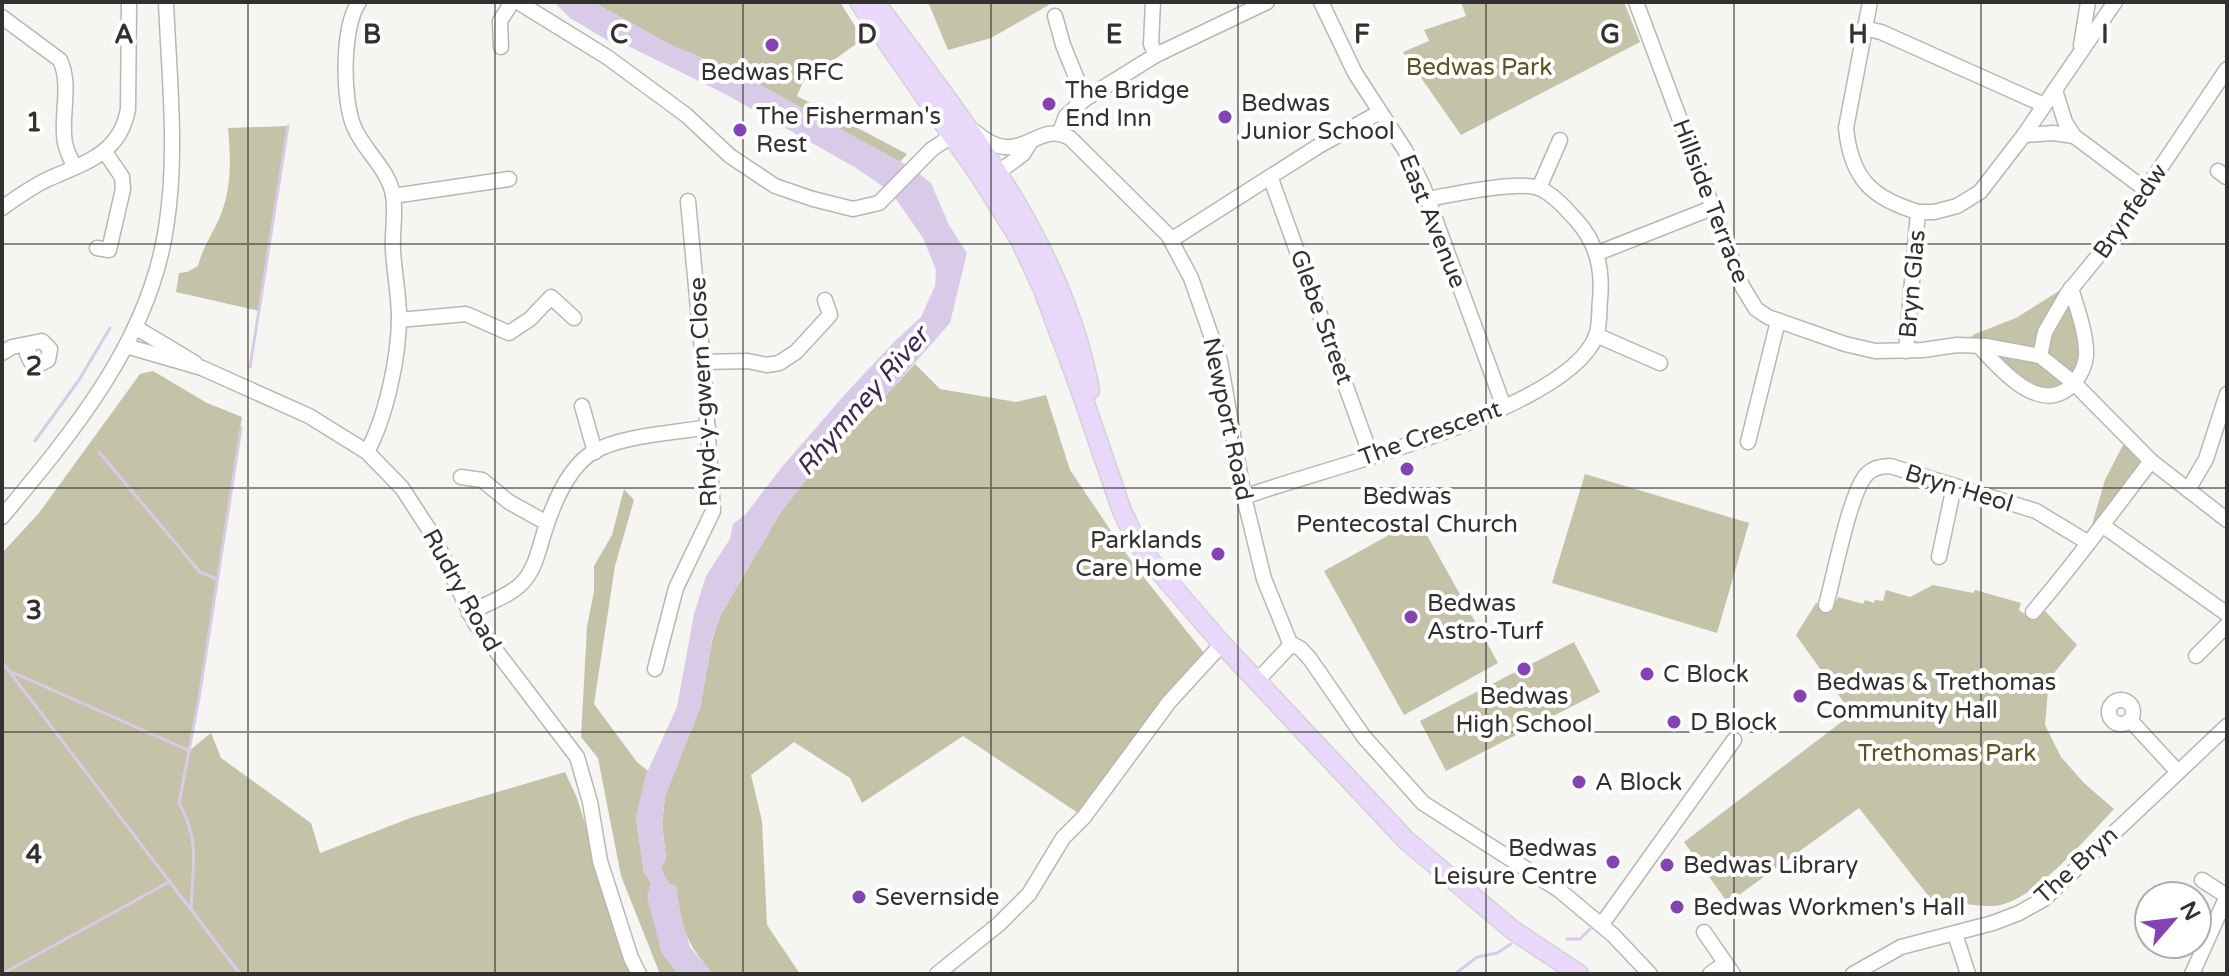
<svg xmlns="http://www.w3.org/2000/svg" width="2229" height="976" font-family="'Varela Round',sans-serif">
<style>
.green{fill:#c4c2a7}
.water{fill:#d9cbe8}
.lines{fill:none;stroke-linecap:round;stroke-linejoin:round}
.stream{stroke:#d9cbe8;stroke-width:3}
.minor-casing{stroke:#b7b7b3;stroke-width:17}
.major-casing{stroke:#d2d2d1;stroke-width:21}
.minor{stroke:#fff;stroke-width:14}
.major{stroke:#e9d8fa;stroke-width:18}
.grid{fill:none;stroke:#31312f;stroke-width:2;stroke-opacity:0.55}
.poi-dot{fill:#8442b6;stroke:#fff;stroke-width:3}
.labels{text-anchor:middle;stroke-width:8;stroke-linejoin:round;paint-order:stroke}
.park-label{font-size:24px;fill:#5b5521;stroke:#fff}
.poi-label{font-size:24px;fill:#31312f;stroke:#fff;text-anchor:start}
.street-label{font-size:24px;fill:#31312f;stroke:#fff}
.water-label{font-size:26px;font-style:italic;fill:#3e2850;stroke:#fff}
.grid-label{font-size:26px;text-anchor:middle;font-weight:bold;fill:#31312f;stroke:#fff;stroke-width:8;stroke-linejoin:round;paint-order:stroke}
</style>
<rect width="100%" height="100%" fill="#f5f5f1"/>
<g class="green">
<polygon points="593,2 840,2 863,39 803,82 797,96 907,154 900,162 742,75 669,44"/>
<polygon points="928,2 1054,2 991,38 948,50"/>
<polygon points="1461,2 1624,2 1640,42 1461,135 1403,52 1429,41 1424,30 1466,16"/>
<path d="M 288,126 L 259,311 L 176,292 L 179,273 L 187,272 L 198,266 C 203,247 210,238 218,221 C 232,192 231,159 228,128 Z"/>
<polygon points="2081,277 2071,288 2085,338 2074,383 2036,393 1979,346 1957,345 1975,334 2016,318"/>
<path d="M 915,364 L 940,389 L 1016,402 L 1046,395 L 1070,470 L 1134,565 L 1208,658 L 1084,817 L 963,736 L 862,803 L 850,778 L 794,742 L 751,775 L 762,821 L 767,925 L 800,974 L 713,974 C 684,940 682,929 676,886 L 669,884 L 661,869 L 666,858 L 662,824 L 665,796 L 700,708 L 712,641 L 720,616 L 780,513 L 802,485 L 835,445 L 861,422 Z"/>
<polygon points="153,371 207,403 242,417 190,750 211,733 221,758 311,823 320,853 413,817 565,772 577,798 633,974 2,974 2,553 39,513 140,374"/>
<polygon points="2127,437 2151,461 2087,542 2105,480"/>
<polygon points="1585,474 1749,523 1717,633 1552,583"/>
<polygon points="624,489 634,500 615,566 594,704 637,762 648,771 636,819 644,872 651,883 661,951 678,974 660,974 621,876 598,758 581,737 587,627 594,591 594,566 612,535"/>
<polygon points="1418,519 1498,663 1404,715 1324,571"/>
<path d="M 1933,585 L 1973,593 L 1975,590 L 2021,603 L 2019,610 L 2034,621 L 2045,611 L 2077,645 L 2049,679 L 2045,725 L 2061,757 L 2084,783 L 2114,809 C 2088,836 2031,905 1993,906 C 1973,907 1950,900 1930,898 L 1859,808 L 1728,903 L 1684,842 L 1852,714 L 1796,635 L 1816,603 L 1826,605 L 1832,610 L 1838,597 L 1863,604 L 1865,600 L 1874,603 L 1875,600 L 1883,601 L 1886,590 L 1910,597 Z"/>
<polygon points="1574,642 1600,692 1446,771 1420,721"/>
</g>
<polygon class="water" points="554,2 593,2 669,44 742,75 912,168 931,183 949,225 967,253 950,323 890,391 835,445 802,485 780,513 720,616 712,640 700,708 665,796 662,824 666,858 661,869 669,884 676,885 681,917 690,947 713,974 678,974 661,951 647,896 651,883 644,872 636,819 645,777 677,707 694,614 706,576 730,539 733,524 746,514 782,467 847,392 893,343 921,317 935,286 936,270 923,238 891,192 856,168 727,95 626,45 617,46 570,18"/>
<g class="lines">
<g class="stream">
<polyline points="250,367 288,126"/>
<polyline points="35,441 79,380 110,328"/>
<polyline points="99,452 200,572 217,579"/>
<polyline points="2,662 240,974"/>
<polyline points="12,672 190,751"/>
<path d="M 191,910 C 192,868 201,842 179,803 L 199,698 L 241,428"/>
<polyline points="1567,939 1580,939 1590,929"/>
<polyline points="2,974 169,882"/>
<polyline points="1455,974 1477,957 1497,953 1511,944"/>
</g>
<g class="minor-casing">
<g id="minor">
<path d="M 359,2 C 342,26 342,99 354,127 C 364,151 388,168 393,195 C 396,213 392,232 393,250 C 394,272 399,295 399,317 C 399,357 386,417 367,452"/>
<polyline points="518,2 607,57 686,115 730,156 775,186 813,199 853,209 879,203 932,149 958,132"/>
<polyline points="1153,2 1151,44 1156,55"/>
<polyline points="1321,2 1355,73 1405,150 1423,186 1504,407"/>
<polyline points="1636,2 1742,286 1756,309 1768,317 1845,344 1875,351 1923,350 1957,345 1986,346 2040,356 2074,383 2151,461 2227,520"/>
<path d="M 1870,2 L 1846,128 C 1851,178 1871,198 1918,212"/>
<polyline points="1055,16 1063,45 1085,99"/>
<path d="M 2,17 L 60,60 C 72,86 60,116 65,143 C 67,152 71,160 75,167"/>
<polyline points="1864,28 1881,32 2044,105"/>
<polyline points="2081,45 2088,2"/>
<polyline points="501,47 500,21 512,2"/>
<polyline points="2055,90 2065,122 2074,136 2146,190"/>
<path d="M 974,131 C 1021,173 1035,118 1070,138 L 1168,235 L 1191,278 L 1220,361 L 1244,497 L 1264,579 L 1290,643 L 1288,648 L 1257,681"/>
<polyline points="1060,132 1066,116 1085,99 1156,55 1267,2"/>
<polyline points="2024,135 2053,133 2074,136"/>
<polyline points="2218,171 2226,177"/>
<polyline points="992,177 1023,154 1030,143"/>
<polyline points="1271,179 1371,456"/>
<polyline points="1539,188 1560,140"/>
<polyline points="393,196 509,179"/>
<path d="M 2,208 C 16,198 30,188 46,180 C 83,163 120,155 128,109 L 129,2"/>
<polyline points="1171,240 1317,147 1380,112"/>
<polyline points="97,248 109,250 123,189 122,177 105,152"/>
<polyline points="1598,253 1712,208"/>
<polyline points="399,320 466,314 509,333 530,319 551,297 574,318"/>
<polyline points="135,327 195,363"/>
<polyline points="1596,335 1660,363"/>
<polyline points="126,346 202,368 309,416 367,452 402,488 432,534 475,623 577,757 590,802 600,861 631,958 639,974"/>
<path d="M 1979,346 C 1999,368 2041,418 2073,384 C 2080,376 2085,367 2086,356 C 2087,334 2077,309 2071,288"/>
<polyline points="1906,351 1918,212 1934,212 1957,206 1980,192 2024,135 2115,2"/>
<polyline points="2,353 12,347 42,341 50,349 48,360 38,365 31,362 27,354 30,345"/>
<polyline points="2040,356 2045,332 2067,294 2115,235 2227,69"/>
<polyline points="703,362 748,361 767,365 779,363 796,352 830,315 825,300"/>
<polyline points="582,406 595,452"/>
<polyline points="1748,442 1778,321"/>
<polyline points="461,477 482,480 509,502 547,523"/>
<polyline points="2188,490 2206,459 2227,394"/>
<path d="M 1244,497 C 1319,469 1567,412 1596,336 C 1600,326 1599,310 1600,300 C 1603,270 1597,243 1577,221 C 1567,210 1555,196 1541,189 C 1522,179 1450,195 1428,199"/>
<path d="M 2,517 C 73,432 149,341 166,228 C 178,154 169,76 166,2"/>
<polyline points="2102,525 2227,614"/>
<polyline points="1939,557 1954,486"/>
<path d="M 1826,605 C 1834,577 1850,491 1867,474 C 1874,467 1882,466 1890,466 L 2036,511 L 2087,542"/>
<path d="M 2033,612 C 2075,563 2112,512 2151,461"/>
<path d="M 469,613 C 485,604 510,596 522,583 C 535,570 539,549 544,533 C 553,504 568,466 595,451 C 624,435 675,433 708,427"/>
<polyline points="1290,643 1301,649 1310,659 1364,737 1423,803 1559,890 1613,935 1650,974"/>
<polyline points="2196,656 2227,625"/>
<polyline points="655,669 676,588 713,511 703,362 688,201"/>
<circle cx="2121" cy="712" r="12"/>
<polyline points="2130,720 2177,771"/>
<polyline points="2202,880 2227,896"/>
<polyline points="1602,924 1734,740"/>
<polyline points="1704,932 1733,974"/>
<polyline points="1955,934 1968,974"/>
<polyline points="937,974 999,924 1029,894 1063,838 1084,817 1169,702 1222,644"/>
<polyline points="1710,974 1725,963"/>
<polyline points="1853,974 1901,947 1993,923 2019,913 2044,899 2227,726"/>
<polyline points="2192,974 2227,896"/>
</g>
</g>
<g class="major-casing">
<g id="major">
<polyline points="859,2 978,173 1020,240 1042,287 1079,386 1122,511 1136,540 1153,564 1222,644 1407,841 1514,931 1579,974"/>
<path d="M 875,2 C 963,120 1062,241 1090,390"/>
</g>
</g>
<use href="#minor" class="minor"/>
<use href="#major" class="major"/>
</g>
<path class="grid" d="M 248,2 L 248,974M 495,2 L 495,974M 743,2 L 743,974M 991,2 L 991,974M 1238,2 L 1238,974M 1486,2 L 1486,974M 1734,2 L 1734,974M 1981,2 L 1981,974M 2,244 L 2227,244M 2,488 L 2227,488M 2,732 L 2227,732"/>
<g class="poi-dot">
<circle cx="772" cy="45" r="8"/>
<circle cx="1049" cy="104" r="8"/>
<circle cx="1225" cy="117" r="8"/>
<circle cx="740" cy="130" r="8"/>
<circle cx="1407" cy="469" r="8"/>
<circle cx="1218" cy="554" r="8"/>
<circle cx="1411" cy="617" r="8"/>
<circle cx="1524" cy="669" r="8"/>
<circle cx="1647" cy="674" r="8"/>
<circle cx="1800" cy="696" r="8"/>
<circle cx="1674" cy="722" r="8"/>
<circle cx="1579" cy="782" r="8"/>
<circle cx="1613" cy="862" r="8"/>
<circle cx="1667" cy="865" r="8"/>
<circle cx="859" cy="897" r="8"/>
<circle cx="1677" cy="907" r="8"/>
</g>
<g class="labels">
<g class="park-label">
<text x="1479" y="75">Bedwas Park</text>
<text x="1947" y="761">Trethomas Park</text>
</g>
<g class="poi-label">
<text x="772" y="80" text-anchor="middle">Bedwas RFC</text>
<text x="1065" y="98">The Bridge<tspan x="1065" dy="28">End Inn</tspan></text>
<text x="1241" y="111">Bedwas<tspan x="1241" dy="28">Junior School</tspan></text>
<text x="756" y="124">The Fisherman's<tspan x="756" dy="28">Rest</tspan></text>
<text x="1407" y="504" text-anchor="middle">Bedwas<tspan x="1407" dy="28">Pentecostal Church</tspan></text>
<text x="1202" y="548" text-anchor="end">Parklands<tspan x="1202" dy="28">Care Home</tspan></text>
<text x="1427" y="611">Bedwas<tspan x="1427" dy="28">Astro-Turf</tspan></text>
<text x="1663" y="682">C Block</text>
<text x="1816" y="690">Bedwas &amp; Trethomas<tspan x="1816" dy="28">Community Hall</tspan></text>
<text x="1524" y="704" text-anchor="middle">Bedwas<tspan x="1524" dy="28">High School</tspan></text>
<text x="1690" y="730">D Block</text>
<text x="1595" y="790">A Block</text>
<text x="1597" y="856" text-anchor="end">Bedwas<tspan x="1597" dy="28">Leisure Centre</tspan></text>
<text x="1683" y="873">Bedwas Library</text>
<text x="875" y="905">Severnside</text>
<text x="1693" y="915">Bedwas Workmen's Hall</text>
</g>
<g class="street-label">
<text transform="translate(1711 201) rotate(69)" y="8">Hillside Terrace</text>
<text transform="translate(2130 211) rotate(-55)" y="8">Brynfedw</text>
<text transform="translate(1433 221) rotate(68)" y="8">East Avenue</text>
<text transform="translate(1912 284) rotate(-85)" y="8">Bryn Glas</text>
<text transform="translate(1322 317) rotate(70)" y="8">Glebe Street</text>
<text transform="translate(703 392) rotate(-93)" y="8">Rhyd-y-gwern Close</text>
<text transform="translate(1228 419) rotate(78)" y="8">Newport Road</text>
<text transform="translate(1430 433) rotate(-20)" y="8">The Crescent</text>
<text transform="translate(1959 488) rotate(17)" y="8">Bryn Heol</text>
<text transform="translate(462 590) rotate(61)" y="8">Rudry Road</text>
<text transform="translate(2076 865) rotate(-42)" y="8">The Bryn</text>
</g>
<g class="water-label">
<text transform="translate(862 401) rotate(-49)" y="9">Rhymney River</text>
</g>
</g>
<g class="grid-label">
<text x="124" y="43">A</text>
<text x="372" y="43">B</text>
<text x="619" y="43">C</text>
<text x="867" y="43">D</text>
<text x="1114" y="43">E</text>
<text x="1362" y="43">F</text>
<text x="1610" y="43">G</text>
<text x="1858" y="43">H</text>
<text x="2105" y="43">I</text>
<text x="34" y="131">1</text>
<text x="34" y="375">2</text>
<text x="34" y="619">3</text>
<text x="34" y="863">4</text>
</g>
<rect width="2229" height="976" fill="none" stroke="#31312f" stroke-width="8"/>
<g transform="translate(2173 920) rotate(62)"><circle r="38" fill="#ffffff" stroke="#adadac" stroke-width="2"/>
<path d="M0-6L14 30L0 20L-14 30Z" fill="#8442b6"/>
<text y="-12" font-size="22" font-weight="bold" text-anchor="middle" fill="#31312f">N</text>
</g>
</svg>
